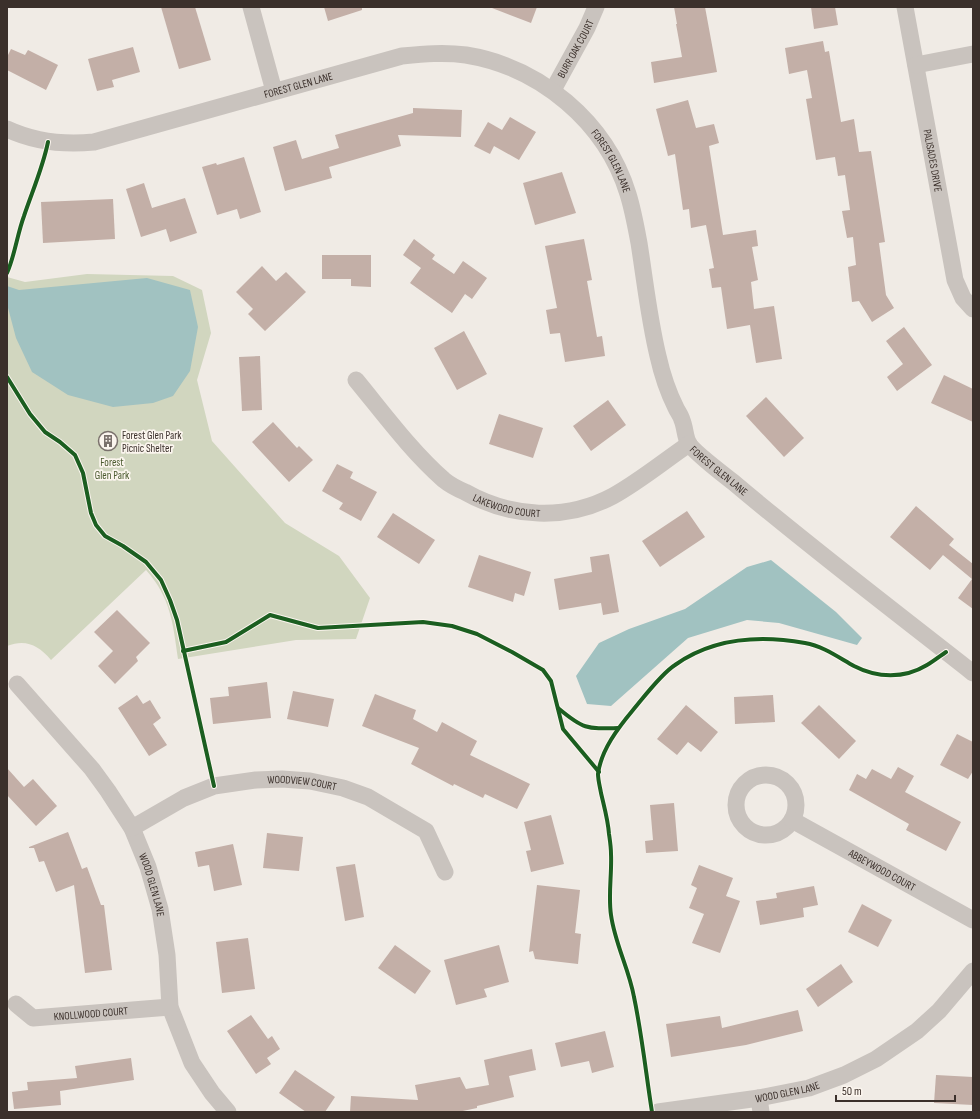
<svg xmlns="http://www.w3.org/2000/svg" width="980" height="1119" font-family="'Sofia Sans Condensed',sans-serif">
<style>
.green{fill:#d1d6bf}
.water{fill:#a1c2c1}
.building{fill:#c3afa7}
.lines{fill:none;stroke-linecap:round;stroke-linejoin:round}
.street{stroke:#c9c3be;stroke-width:17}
.cycleway-casing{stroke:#fbf5ee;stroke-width:6}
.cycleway{stroke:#1b5e20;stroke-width:4}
.labels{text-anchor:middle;stroke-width:3.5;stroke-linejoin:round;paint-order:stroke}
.street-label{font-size:11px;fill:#3b302b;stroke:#fbf5ee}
.poi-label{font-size:11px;fill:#3b302b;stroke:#fbf5ee;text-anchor:start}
.park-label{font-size:11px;fill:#4a5a2e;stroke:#fbf5ee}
</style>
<rect width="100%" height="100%" fill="#f0ebe5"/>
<path class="green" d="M 87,274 L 173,276 L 202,290 L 211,333 L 197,380 L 212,441 L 285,523 L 339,556 L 370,598 L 356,639 L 296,640 L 178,659 C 173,624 171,598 146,570 L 51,660 C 38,645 26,639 7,646 L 7,277 L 25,282 Z"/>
<g class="water">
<polygon points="147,278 190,290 198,327 190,371 173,396 153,403 113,407 68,395 32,372 16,338 7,304 7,286 19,290"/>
<polygon points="771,560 836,612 862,638 857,645 779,623 747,620 688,638 611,706 587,704 576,676 599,643 629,629 685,609 747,567"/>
</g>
<g class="building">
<polygon points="161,7 195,7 211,60 179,69"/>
<polygon points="324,7 362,7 362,10 328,21"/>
<polygon points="492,7 537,7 531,23 492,8"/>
<polygon points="674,7 705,7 717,72 654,83 651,62 682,57 676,24 677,24"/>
<polygon points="811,7 835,7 838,25 814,29"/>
<polygon points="823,41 825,52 829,51 841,122 854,119 859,152 871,151 885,242 879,243 886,295 894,308 872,322 859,301 852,302 848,267 856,265 853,237 847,238 842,211 850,210 845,175 838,176 835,157 816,160 806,99 812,98 807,70 789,74 785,48"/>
<polygon points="133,47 140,72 112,80 114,87 97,91 88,59"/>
<polygon points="11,49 25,55 28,50 58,65 46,90 7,70 7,57"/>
<polygon points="688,100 696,128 714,124 719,143 709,146 723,235 756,230 758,246 752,247 758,280 751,282 754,309 774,306 782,359 756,363 750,325 727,329 721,287 712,288 709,269 714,268 706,225 691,228 689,209 683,210 675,154 668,156 656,109"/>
<polygon points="413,108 462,110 461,137 398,135 401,146 329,167 332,178 285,191 273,147 296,140 302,159 339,148 335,135 413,113"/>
<polygon points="510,117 536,132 519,160 494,146 490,154 474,146 488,122 502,130"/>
<polygon points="244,157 261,212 240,219 237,209 217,215 202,167 216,163 217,165"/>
<polygon points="562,172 576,213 535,225 523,183"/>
<polygon points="144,183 152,208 185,198 197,233 170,242 166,229 141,237 126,189"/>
<polygon points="113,199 115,239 43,243 41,202"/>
<polygon points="414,239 435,255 432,259 454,274 463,261 487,278 472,299 465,294 452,313 410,283 421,268 403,255"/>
<polygon points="584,239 592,280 587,281 597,337 602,336 605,356 565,362 560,333 550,334 546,310 557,308 545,246"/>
<polygon points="322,255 371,255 371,287 351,286 351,279 322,279"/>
<polygon points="262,266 276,281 286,272 306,292 265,331 248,314 253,309 236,292"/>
<polygon points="904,327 932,365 897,391 887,377 903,364 886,341"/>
<polygon points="464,331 487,374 457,390 434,348"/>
<polygon points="260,356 262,410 242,411 239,357"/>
<polygon points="944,375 973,389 973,422 931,403"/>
<polygon points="766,397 804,438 784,457 746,416"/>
<polygon points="608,400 626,425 591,451 573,426"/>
<polygon points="499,414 543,428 533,458 489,444"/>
<polygon points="273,422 297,448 299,446 313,460 289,482 252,442"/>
<polygon points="337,464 353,472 350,478 377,492 361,521 339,509 343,503 322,491"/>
<polygon points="916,506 954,539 949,545 973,564 973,609 958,598 972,579 943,555 930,570 890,537"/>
<polygon points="687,511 705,537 660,567 642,541"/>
<polygon points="393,513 435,540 419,564 377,537"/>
<polygon points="609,554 619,612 603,615 601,603 559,610 554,579 592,572 590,557"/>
<polygon points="479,555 531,572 524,596 515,593 513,602 468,587"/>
<polygon points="117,610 150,643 136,657 138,661 115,684 98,666 113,651 94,632"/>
<polygon points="267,682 271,718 213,724 210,698 229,696 228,687"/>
<polygon points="293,691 334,699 328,727 287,719"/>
<polygon points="375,694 416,710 413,719 437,732 442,722 477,741 470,755 530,784 517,809 485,794 483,798 454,784 453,786 411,764 419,748 362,726"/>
<polygon points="137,695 143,704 150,700 161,718 153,724 167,745 149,756 118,708"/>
<polygon points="773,695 775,722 735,724 734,697"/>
<polygon points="686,705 718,732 701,752 688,742 677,755 657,739"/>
<polygon points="819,705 856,741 839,759 801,723"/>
<polygon points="957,734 973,742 973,771 968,779 940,765"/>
<polygon points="898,767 914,776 905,792 961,822 946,851 906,830 909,824 849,790 857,774 866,779 872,769 891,779"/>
<polygon points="7,768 24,787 33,779 57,806 36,826 7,795"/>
<polygon points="674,803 678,851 646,853 645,841 653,840 650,805"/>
<polygon points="551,815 564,864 531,872 526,851 531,850 524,822"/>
<polygon points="68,832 82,869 87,867 101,905 104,905 112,970 85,973 74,885 56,892 44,861 39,862 34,848 29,848 29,847"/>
<polygon points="267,833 303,837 299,871 263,868"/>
<polygon points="233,844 242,885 214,891 209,865 198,867 195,852"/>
<polygon points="355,864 364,917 345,921 336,867"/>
<polygon points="699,865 733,878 726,896 740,901 720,953 692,943 704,914 689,908 697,888 691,885"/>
<polygon points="537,885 580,890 575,933 581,934 578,964 535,959 533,951 529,952"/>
<polygon points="814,886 818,905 803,908 804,917 760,925 756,901 777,898 776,893"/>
<polygon points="862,904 892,920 878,947 848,932"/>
<polygon points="248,938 255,989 222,993 216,942"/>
<polygon points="395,945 431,971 415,994 378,968"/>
<polygon points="499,945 509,982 484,989 487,997 456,1005 444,960"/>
<polygon points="841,964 853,982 818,1007 806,989"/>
<polygon points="798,1010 803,1031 746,1045 671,1057 666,1024 720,1016 722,1028"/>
<polygon points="251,1015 268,1039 272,1036 280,1049 267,1058 271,1064 256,1074 227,1031"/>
<polygon points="605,1031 614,1067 592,1073 589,1061 561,1067 555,1043"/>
<polygon points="532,1049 536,1070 509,1076 514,1097 477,1106 477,1108 458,1112 350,1112 351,1096 418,1100 415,1085 460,1077 466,1089 489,1085 484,1060"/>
<polygon points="131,1058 134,1080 60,1091 61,1105 14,1109 12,1092 28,1090 27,1082 77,1078 75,1066"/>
<polygon points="295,1070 335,1097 325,1112 306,1112 279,1093"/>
<polygon points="936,1075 973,1077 973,1105 934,1103"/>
</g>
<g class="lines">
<g class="street">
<polyline points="251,7 274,91"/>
<path id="s1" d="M 905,7 L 955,280 L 963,298 L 973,309"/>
<polyline points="916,65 973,54"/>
<path id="s2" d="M 553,90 L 587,28 L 596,7"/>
<path id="s3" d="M 7,129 C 35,142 64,145 94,142 L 402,56 C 423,54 444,52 466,55 C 540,67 606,122 628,194 C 633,210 636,227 639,243 C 645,281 649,319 658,356 C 662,374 668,392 676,408 C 678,412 681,416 682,420 C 685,427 685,436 688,442 C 691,450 724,475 733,482 C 811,548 893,610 973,673"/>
<path id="s4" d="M 356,380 C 384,414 411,451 444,480 C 450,485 458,489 465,492 C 511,518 566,521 613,496 C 640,481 664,461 689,444"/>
<path id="s5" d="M 17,684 L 92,769 L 108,791 L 132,828 L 148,867 L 160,909 L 167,955 L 170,1007 L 192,1063 L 212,1093 L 228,1112"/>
<circle cx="766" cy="805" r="30"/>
<path id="s6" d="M 792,820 L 973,920"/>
<path id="s7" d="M 132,828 L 184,798 L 214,786 L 256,780 L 282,779 L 310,781 L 343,788 L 368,797 L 426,831 L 445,872"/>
<path id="s8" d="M 16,1004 L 33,1018 L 170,1007"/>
<polyline points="759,1098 761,1112"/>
<path id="s9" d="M 658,1112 L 759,1098 L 809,1088 L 844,1075 L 876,1059 L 917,1031 L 939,1011 L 973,971"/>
</g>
<g class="cycleway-casing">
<g id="cycleway">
<path d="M 7,273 C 15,255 17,235 24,216 C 32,192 43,167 48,142"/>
<polyline points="7,377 30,414 45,432 60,442 75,455 83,473 91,513 96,525 105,536 123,546 146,562 161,580 170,600 177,620 214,786"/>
<polyline points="183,651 226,642 270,615 318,628 423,622 452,626 477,634 512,652 543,670 551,681 563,729 599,772"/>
<path d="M 558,708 C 583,729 586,729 618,728"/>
<path d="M 652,1112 C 646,1074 642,1035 634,997 C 629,969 615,944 611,915 C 608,895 612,874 611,854 C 611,847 610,841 609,834 C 608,820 604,806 601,793 C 600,787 598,780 598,774 C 601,750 618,728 633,710 C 644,697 661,674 675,665 C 713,638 760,635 805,643 C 823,646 838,657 854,666 C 877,678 904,679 927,665 C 934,661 940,656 946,652"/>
</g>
</g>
<use href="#cycleway" class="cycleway"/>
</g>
<defs>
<g id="building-ring" transform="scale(1)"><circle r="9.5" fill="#fbf5ee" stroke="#7a716c" stroke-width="1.5"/><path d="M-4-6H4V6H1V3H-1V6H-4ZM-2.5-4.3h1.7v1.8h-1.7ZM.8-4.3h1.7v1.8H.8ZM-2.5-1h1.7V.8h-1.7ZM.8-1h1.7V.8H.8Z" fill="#7a716c"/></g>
</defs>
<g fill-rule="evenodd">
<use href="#building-ring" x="108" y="441"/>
</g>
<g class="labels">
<g class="street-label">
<text dy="4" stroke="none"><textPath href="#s2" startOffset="47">BURR OAK COURT</textPath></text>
<text dy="4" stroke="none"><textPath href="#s3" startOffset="301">FOREST GLEN LANE</textPath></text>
<text dy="4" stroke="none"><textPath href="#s1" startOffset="156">PALISADES DRIVE</textPath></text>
<text dy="4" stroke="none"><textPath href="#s3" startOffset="660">FOREST GLEN LANE</textPath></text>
<text dy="4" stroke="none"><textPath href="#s3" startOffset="996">FOREST GLEN LANE</textPath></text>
<text dy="4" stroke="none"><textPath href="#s4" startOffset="202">LAKEWOOD COURT</textPath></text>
<text dy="4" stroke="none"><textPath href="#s7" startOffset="181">WOODVIEW COURT</textPath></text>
<text dy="4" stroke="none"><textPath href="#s6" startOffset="103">ABBEYWOOD COURT</textPath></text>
<text dy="4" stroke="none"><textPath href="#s5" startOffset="245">WOOD GLEN LANE</textPath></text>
<text dy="4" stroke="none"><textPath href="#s8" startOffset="80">KNOLLWOOD COURT</textPath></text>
<text dy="4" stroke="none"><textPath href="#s9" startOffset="131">WOOD GLEN LANE</textPath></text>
</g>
<g class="poi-label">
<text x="122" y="439">Forest Glen Park<tspan x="122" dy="13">Picnic Shelter</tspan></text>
</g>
<g class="park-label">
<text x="112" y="466">Forest<tspan x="112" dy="13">Glen Park</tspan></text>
</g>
</g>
<rect width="980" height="1119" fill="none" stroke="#3b302b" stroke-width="16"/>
<path d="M836 1095v6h119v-6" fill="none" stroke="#3b302b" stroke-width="2"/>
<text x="842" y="1095" font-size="12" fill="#3b302b" stroke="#fbf5ee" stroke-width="3" paint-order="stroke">50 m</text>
</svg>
